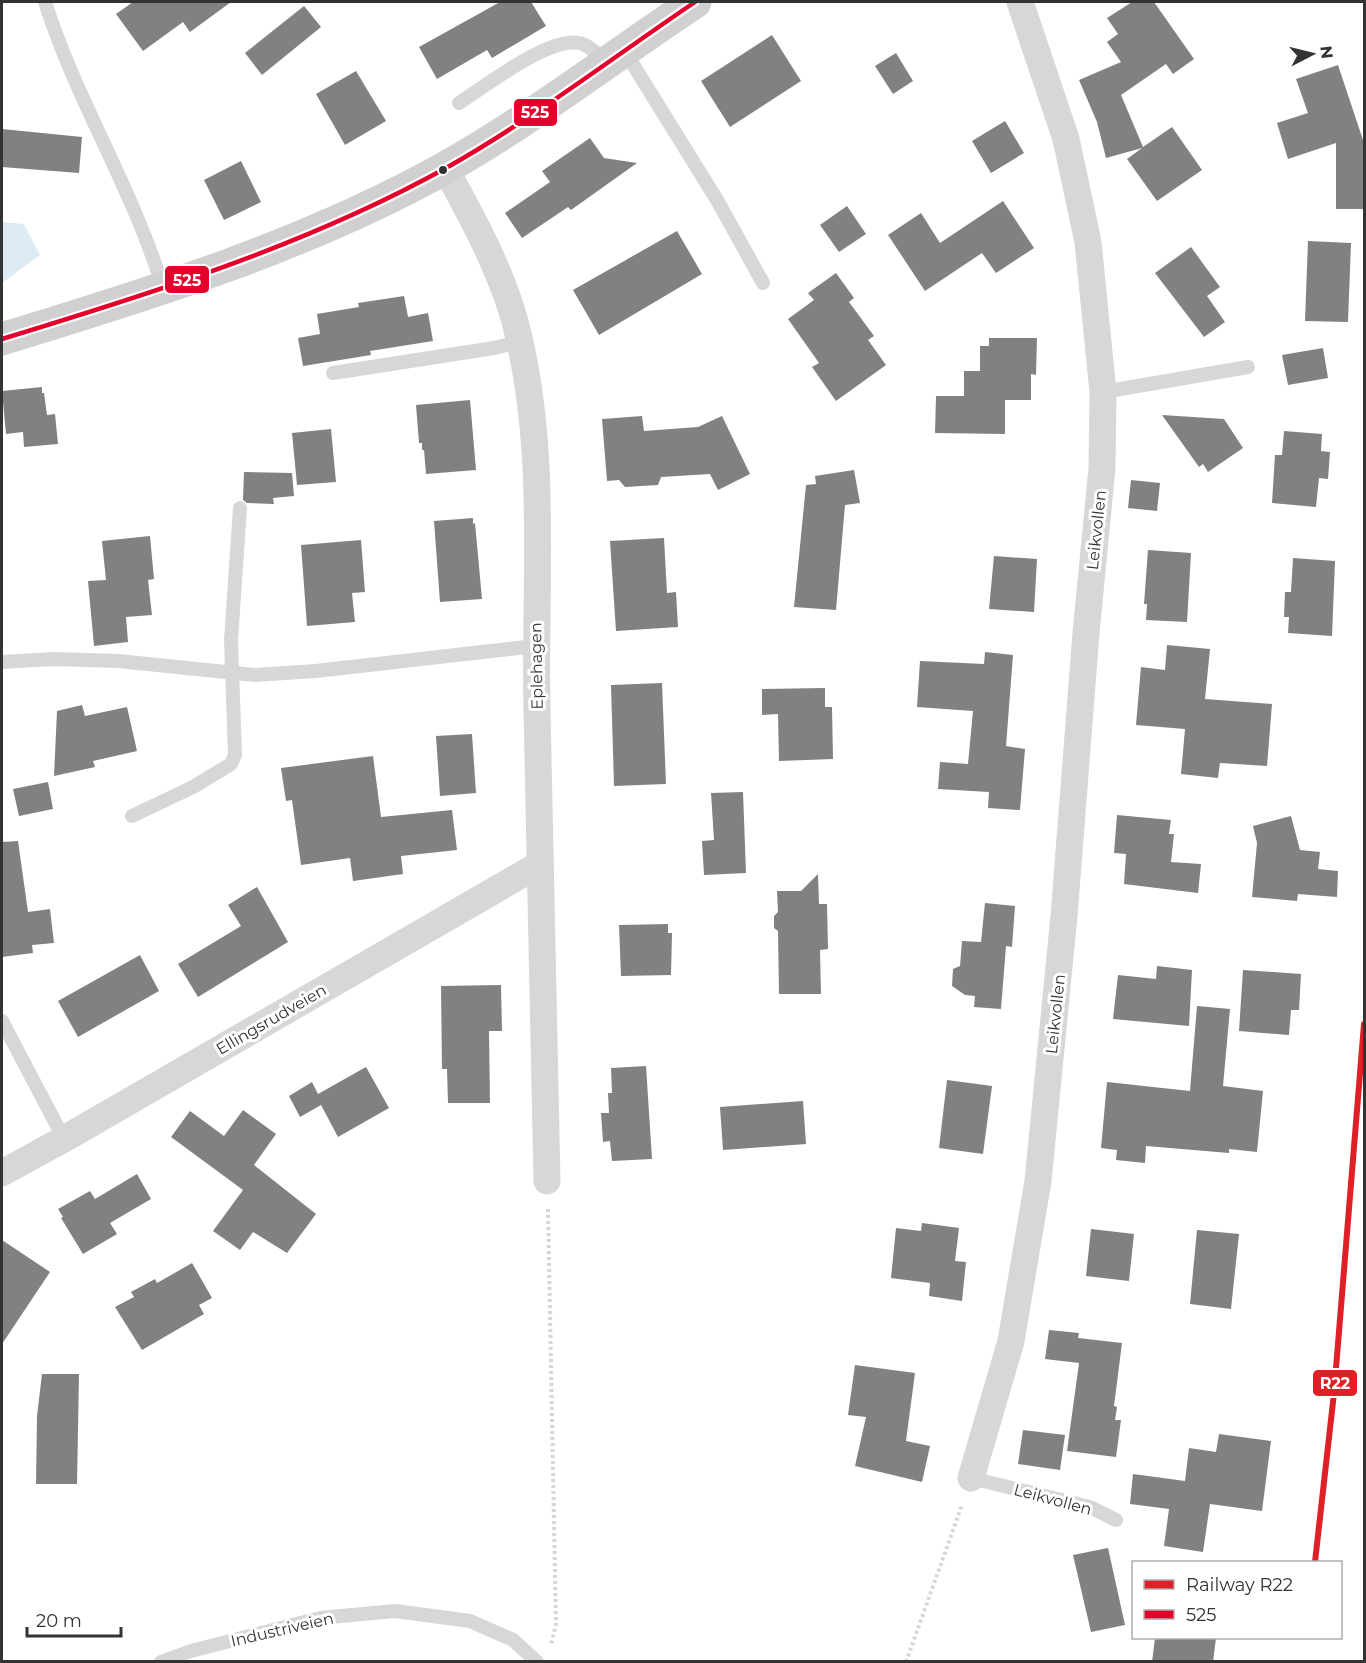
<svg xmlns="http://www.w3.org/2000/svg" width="1366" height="1663" font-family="Montserrat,sans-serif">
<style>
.water{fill:#ddebf3}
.building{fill:#818181}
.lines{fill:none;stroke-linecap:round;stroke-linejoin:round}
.path{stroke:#d6d6d6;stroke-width:4;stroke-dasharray:3 3;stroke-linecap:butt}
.lane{stroke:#d7d7d7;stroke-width:14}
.street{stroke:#d7d7d7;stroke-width:27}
.secondary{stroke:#d0d0d0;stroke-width:33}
.bus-1-casing{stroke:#fff;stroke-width:9}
.bus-1{stroke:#e4002b;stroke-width:4.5}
.rail-1-casing{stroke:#fff;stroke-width:10}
.rail-1{stroke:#df2027;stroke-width:6}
.bus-dot{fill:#333;stroke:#fff;stroke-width:2}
.labels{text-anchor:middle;stroke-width:6;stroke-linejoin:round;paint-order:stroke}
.street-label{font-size:16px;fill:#333;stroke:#fff}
.line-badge{stroke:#fff;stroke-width:2}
.badge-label{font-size:16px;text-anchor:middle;font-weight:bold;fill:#fff}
</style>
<rect width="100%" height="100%" fill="#fff"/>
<polygon class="water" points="2,222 24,224 40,255 2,283"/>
<g class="building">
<polygon points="133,2 231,2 190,32 183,22 143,51 116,14"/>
<polygon points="500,2 531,2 546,26 492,58 487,50 437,79 419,47"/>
<polygon points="1132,2 1154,2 1194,59 1173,74 1166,64 1121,95 1143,147 1172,127 1202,170 1157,201 1127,159 1142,148 1106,158 1097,122 1079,80 1121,62 1107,42 1118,34 1107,18"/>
<polygon points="304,6 321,27 262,75 245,53"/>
<polygon points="772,35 801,81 730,127 701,81"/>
<polygon points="896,53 913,81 893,94 875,66"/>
<polygon points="1338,65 1365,146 1365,209 1336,209 1336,143 1288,159 1277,123 1308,113 1296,79"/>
<polygon points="356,71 386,121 345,145 316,94"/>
<polygon points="1005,121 1024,153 991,173 972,141"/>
<polygon points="2,129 82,137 79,173 2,167"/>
<polygon points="590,138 604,158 637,163 571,210 568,207 522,238 505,213 550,182 542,171"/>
<polygon points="241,161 261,202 224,220 204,180"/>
<polygon points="1003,201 1034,248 996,273 982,253 925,291 888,235 921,213 940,243"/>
<polygon points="847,206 866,234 839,252 820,225"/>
<polygon points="677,231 702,274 599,335 573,290"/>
<polygon points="1308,241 1351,243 1348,322 1305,321"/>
<polygon points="1191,247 1220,287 1207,296 1225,322 1204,337 1155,273"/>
<polygon points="836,273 854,298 849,302 874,336 868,340 886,365 836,401 812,367 819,363 788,319 814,300 808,293"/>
<polygon points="404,296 408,317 428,313 433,341 370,351 371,355 303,366 298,338 320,334 317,314 359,307 358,303"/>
<polygon points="989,338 1037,338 1036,375 1031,374 1031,400 1005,400 1005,434 935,433 936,396 964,396 964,371 980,371 980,346 989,346"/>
<polygon points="1323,348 1328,378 1288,385 1282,355"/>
<polygon points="42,387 42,393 44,393 47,415 55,414 58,444 24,447 23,432 6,434 2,391"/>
<polygon points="470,400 476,470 426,474 424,450 422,450 422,443 419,443 416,405"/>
<polygon points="1162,415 1224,419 1243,448 1208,472 1203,464 1199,467"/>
<polygon points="642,416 644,431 698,427 722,416 750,474 718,490 710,474 661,477 658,485 625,487 619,480 607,481 602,419"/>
<polygon points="331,429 336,482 297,485 292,433"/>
<polygon points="1284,431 1322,434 1321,451 1330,452 1328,479 1319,478 1316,507 1272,503 1275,455 1282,455"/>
<polygon points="854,470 860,503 845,505 836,610 794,607 806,485 816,484 815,476"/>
<polygon points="244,472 292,473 294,496 273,498 274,504 247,503 243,500"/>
<polygon points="1131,480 1160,483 1157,511 1128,508"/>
<polygon points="473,518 473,524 475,523 482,599 440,602 434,521"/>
<polygon points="150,536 154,579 148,580 152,615 126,617 128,642 94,646 88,581 106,580 102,541"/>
<polygon points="664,538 667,593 676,592 678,627 616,631 610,541"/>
<polygon points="361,540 365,592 352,593 355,622 307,626 301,545"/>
<polygon points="1148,550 1191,553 1187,622 1146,620 1147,604 1144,604"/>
<polygon points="994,556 1037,559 1034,612 989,609"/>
<polygon points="1293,558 1335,561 1332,636 1288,633 1289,617 1284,617 1285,592 1291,592"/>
<polygon points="1167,645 1210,649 1205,699 1272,704 1267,766 1220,763 1218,778 1181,774 1185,729 1136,725 1141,667 1165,670"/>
<polygon points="985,652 1013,655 1006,746 1025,749 1020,810 988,808 989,792 938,789 940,762 968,764 973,711 917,707 920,661 984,664"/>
<polygon points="662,683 666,784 614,786 611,685"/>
<polygon points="825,688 825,707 832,707 833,759 779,761 778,714 762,715 762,689"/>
<polygon points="82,705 85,716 127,707 137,751 93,761 95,767 54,776 57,711"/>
<polygon points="472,734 476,793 440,796 436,736"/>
<polygon points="373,756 381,817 452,810 457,850 401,856 403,874 353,881 350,858 301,865 292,800 286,801 281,768"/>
<polygon points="48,782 53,809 19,816 13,789"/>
<polygon points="743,792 746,873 704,875 702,841 714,840 711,793"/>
<polygon points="1117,815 1171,820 1169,834 1174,834 1171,862 1201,864 1198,893 1124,884 1126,854 1114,853"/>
<polygon points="1291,816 1300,850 1320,852 1318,869 1338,871 1337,897 1298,894 1297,901 1252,897 1257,843 1253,826"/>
<polygon points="18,841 28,912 50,909 54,943 32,945 33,953 2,957 2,842"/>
<polygon points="818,874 819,904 827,904 828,949 820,950 821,994 779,994 778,931 774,928 774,916 778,912 777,891 801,891"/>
<polygon points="257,887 288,942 198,997 178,964 241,926 228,905"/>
<polygon points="985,903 1015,906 1012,947 1006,946 1001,1009 974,1007 975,996 965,995 952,986 953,969 960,966 962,941 981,942"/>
<polygon points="668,924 668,933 672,933 671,975 621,976 619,925"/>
<polygon points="140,955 159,991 78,1037 58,1001"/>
<polygon points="1157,966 1192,970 1189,1026 1113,1019 1118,975 1156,979"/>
<polygon points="1243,970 1301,974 1299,1010 1291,1010 1289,1035 1239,1031"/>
<polygon points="501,985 502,1031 489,1031 490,1103 448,1103 447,1069 442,1069 441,986"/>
<polygon points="1197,1006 1230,1009 1223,1086 1263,1091 1257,1152 1229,1149 1229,1153 1146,1146 1145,1163 1116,1160 1117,1150 1101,1148 1107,1082 1190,1091"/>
<polygon points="646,1066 652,1159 612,1161 610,1141 603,1142 601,1113 609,1113 608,1093 612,1093 611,1068"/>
<polygon points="366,1067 389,1108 338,1137 321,1105 300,1117 289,1096 312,1082 318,1094"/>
<polygon points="947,1080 992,1086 983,1154 939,1148"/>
<polygon points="803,1101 806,1144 723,1150 720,1107"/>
<polygon points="243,1110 276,1134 254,1165 316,1214 287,1253 253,1232 240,1250 213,1231 243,1190 171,1137 190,1111 224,1136"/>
<polygon points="137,1174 151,1199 110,1223 117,1234 83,1254 61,1218 63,1217 58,1209 90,1191 95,1199"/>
<polygon points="922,1223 959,1228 955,1261 966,1262 962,1301 929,1296 930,1283 891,1278 896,1228 921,1231"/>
<polygon points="1091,1229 1134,1234 1129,1281 1086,1276"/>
<polygon points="1197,1230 1239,1234 1231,1309 1190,1304"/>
<polygon points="2,1240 50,1272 2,1344"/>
<polygon points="192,1263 212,1298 199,1305 204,1314 142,1350 115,1307 134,1297 131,1292 155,1279 157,1283"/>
<polygon points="1049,1330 1079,1333 1078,1338 1122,1343 1114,1406 1117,1407 1115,1420 1121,1420 1116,1457 1067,1451 1079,1363 1045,1359"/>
<polygon points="855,1365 915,1373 906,1441 930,1446 922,1482 855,1466 866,1417 848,1415"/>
<polygon points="42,1374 79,1374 77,1484 36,1484 37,1416"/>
<polygon points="1023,1430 1065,1435 1060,1470 1018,1464"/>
<polygon points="1219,1434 1271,1441 1262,1511 1210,1504 1203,1552 1164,1546 1169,1509 1130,1504 1133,1474 1185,1481 1189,1448 1216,1452"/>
<polygon points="1108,1548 1125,1625 1091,1632 1073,1555"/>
<polygon points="1155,1638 1216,1638 1213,1662 1152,1662"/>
</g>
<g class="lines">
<g class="path">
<polyline points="548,1209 556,1624 551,1645"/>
<polyline points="906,1662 962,1505"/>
</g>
<g class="lane">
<path d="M 45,2 C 76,100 133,189 163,288"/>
<polyline points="624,50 717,200 763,283"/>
<path d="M 459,103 C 486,86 548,37 579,43 C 590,45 598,55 605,62"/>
<polyline points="333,373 494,348 520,342"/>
<polyline points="1103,392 1248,367"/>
<polyline points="2,662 53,659 118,661 255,675 316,671 535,646"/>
<polyline points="132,816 193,787 231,764 235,755 231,640 240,508"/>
<polyline points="2,1021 64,1139"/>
<polyline points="971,1478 1090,1507 1116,1520"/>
<polyline points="161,1662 191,1651 320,1618 395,1611 470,1621 513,1640 537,1662"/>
</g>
<g class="street">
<path d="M 445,168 C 471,215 499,266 514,318 C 549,446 534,580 537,710 C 540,867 544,1024 547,1181"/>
<polyline points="2,1173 64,1139 540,864"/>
<polyline points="971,1478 1011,1341 1038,1181 1064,916 1086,633 1102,468 1103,392 1088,242 1066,139 1020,2"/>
</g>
<path class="secondary" d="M 2,339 C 153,293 307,245 445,168 C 532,119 612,57 695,2"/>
<g class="bus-1-casing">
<path id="bus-1" d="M 2,339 C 153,293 307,245 446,168 C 533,119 612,58 695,2"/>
</g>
<use href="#bus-1" class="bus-1"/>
<g class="rail-1-casing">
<polyline id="rail-1" points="1315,1562 1334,1393 1364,1024"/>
</g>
<use href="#rail-1" class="rail-1"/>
</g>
<circle class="bus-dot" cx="443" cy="170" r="5"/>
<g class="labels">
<g class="street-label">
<text transform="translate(1096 530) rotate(-84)" y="6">Leikvollen</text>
<text transform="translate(536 666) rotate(-91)" y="6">Eplehagen</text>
<text transform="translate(1055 1014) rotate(-84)" y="6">Leikvollen</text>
<text transform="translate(271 1019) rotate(-30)" y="6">Ellingsrudveien</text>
<text transform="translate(1053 1499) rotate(15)" y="6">Leikvollen</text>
<text transform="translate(282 1629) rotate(-13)" y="6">Industriveien</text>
</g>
</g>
<g class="line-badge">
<rect x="513" y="98" width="45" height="29" rx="6" fill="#e4002b"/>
<rect x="164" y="265" width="46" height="29" rx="6" fill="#e4002b"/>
<rect x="1312" y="1369" width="46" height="28" rx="6" fill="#df2027"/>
</g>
<g class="badge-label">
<text x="535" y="118">525</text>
<text x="187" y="286">525</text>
<text x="1335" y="1389">R22</text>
</g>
<rect width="1366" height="1663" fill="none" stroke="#333333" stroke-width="6"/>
<rect x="1132" y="1561" width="210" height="78" fill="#ffffff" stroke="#adadad" stroke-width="1.5"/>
<rect x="1144" y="1580" width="30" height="9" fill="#df2027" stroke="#adadad" stroke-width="1.5"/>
<text x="1186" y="1591" font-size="18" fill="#333333">Railway R22</text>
<rect x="1144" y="1610" width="30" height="9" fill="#e4002b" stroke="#adadad" stroke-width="1.5"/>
<text x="1186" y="1621" font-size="18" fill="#333333">525</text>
<g transform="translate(1312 54) rotate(83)" stroke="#ffffff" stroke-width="4.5" paint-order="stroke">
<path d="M0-4.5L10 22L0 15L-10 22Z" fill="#333333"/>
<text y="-9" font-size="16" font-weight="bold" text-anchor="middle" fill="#333333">N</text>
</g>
<path d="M27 1627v9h94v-9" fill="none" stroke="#333333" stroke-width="3"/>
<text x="36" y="1627" font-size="18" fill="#333333" stroke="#ffffff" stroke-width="4.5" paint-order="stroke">20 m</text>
</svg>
